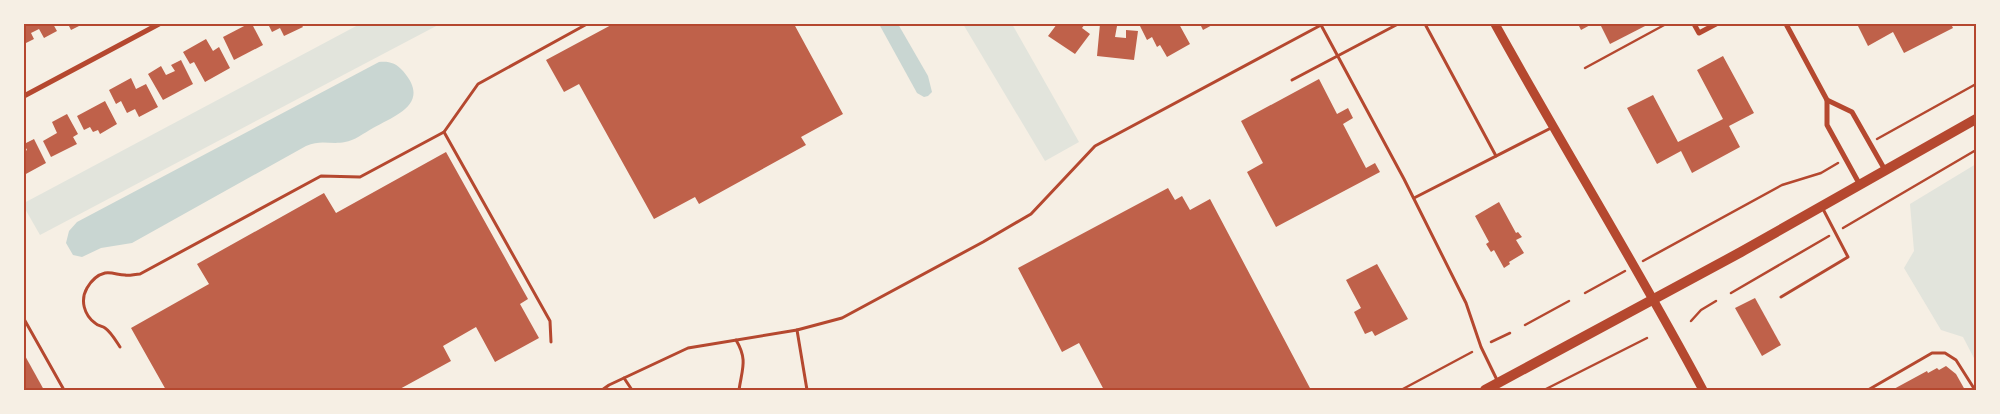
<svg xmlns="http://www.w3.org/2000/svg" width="2000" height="414" font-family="Figtree,sans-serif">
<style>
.green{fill:#e2e4dc}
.water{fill:#c9d6d2}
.building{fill:#bf614a}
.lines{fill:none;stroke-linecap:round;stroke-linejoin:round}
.path{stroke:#b5482f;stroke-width:2.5}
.service{stroke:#b5482f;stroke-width:3}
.minor{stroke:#b5482f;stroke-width:5}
.tertiary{stroke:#b5482f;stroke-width:9}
.primary{stroke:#b5482f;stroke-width:10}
.neatline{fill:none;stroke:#b5482f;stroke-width:2}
</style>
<rect width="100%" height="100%" fill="#f6efe4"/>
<g class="green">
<polygon points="360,24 440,24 40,235 24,207 24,203"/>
<polygon points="963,24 1012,24 1079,142 1045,161"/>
<polygon points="1976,164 1976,362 1963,337 1941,330 1904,268 1914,251 1910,204"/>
</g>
<g class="water">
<polygon points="879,24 898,24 928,76 932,92 928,96 924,97 917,93"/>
<path d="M 379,62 C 389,61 396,63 403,71 C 431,103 397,115 373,128 C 364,133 354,141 345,142 C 330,145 322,139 306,146 L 132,243 L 101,248 L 82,257 L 73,255 L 66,243 L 69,231 L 77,222 Z"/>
</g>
<g class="building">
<polygon points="24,24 53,24 57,31 44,38 39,29 31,33 34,39 24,44"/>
<polygon points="68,24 83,24 71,30"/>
<polygon points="248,24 252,24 263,45 234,60 223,37"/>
<polygon points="268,24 301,24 303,27 284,36 280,28 272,32"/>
<polygon points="613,24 794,24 843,114 801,137 806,145 699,204 695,197 654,219 579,84 564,92 546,60"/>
<polygon points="1057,24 1085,24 1082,28 1090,34 1075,54 1048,36"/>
<polygon points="1100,24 1117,26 1115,37 1126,38 1126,30 1138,31 1134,60 1097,56"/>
<polygon points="1144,24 1169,24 1170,25 1179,24 1190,44 1167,57 1160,45 1157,47 1152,37 1147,40 1140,26"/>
<polygon points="1200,24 1214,24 1203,30"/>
<polygon points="1578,24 1592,24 1581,30"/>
<polygon points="1600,24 1649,24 1610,44"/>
<polygon points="1857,24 1951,24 1953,28 1904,53 1893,32 1868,46"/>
<polygon points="206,39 213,51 219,47 230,68 205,82 194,62 190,64 183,52"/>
<polygon points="1723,56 1754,113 1729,126 1740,147 1692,173 1681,151 1657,164 1627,108 1653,95 1678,142 1723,119 1697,70"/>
<polygon points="181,60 193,84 163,100 148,74 161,66 166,75 175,71 171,65"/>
<polygon points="131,78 136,89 146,84 158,107 139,117 135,109 127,113 121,101 116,104 109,90"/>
<polygon points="1319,79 1337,114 1348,108 1353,118 1343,124 1366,168 1375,163 1380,172 1276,227 1247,172 1263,163 1241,121"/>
<polygon points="105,101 117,124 100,134 98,130 93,132 90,127 84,130 77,116"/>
<polygon points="67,114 78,134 73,137 77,144 51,157 43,141 57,133 52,122"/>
<polygon points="34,139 46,163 24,175 24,152 27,150 24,144"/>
<polygon points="446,152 528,299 520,304 539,338 495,362 476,327 443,346 451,361 398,390 166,390 131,328 209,284 197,264 324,193 336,213"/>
<polygon points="1168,188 1175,200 1182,196 1190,210 1210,199 1311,390 1104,390 1079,343 1062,352 1018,268"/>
<polygon points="1499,202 1516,233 1518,232 1522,237 1516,240 1524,253 1509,262 1510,264 1504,268 1494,250 1491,252 1486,244 1489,242 1475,216"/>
<polygon points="1377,264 1408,319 1375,336 1372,331 1365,334 1354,312 1361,308 1346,280"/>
<polygon points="1755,298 1781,345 1762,356 1735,308"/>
<polygon points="24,354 44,390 24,390"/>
<polygon points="1946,366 1956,374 1965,390 1892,390 1927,371 1928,373 1937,368 1939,370"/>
</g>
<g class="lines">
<g class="path">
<polyline points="1585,68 1666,24"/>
<polyline points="1877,139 1976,84"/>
<polyline points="1843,228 1976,150"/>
<polyline points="1643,261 1782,185 1821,173 1838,163"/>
<polyline points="1585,293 1625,271"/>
<polyline points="1731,293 1829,236"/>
<polyline points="1691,321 1701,310 1716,301"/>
<polyline points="1525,325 1569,301"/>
<polyline points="1491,342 1510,333"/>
<polyline points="1401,390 1472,352"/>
<polyline points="1544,390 1647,338"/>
</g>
<g class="service">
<polyline points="1425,24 1496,156"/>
<polyline points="1321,25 1404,179 1466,303 1481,347 1497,380"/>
<polyline points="1292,80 1398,24"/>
<polyline points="444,132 550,321 551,342"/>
<polyline points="1414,198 1551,128"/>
<polyline points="1781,297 1848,257 1823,209"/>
<polyline points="24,319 64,390"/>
<path d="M 736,340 C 748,360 742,369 739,390"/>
<path d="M 120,347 C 116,341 111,332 105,328 C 102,326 98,326 95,323 C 84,315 80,300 87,288 C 91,281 97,275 105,273 C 113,272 118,275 125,275 C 129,276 135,274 140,274 L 321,176 L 360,177 L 444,132 L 478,84 L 587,24"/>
<polyline points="624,378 632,390"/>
<polyline points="602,390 609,385 688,348 797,330"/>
<polyline points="807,390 797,330 842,318 983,242 1031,214 1095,146 1323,24"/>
<polyline points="1868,390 1932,353 1945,353 1956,360 1975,390"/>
</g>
<g class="minor">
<polyline points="1694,24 1699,33 1716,24"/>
<polyline points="1786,24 1827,100"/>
<polyline points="24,96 159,24"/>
<polyline points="1860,185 1827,125 1827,100 1852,112 1885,170"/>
</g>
<path class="tertiary" d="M 1495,24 C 1563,147 1637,266 1703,390"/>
<polyline class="primary" points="1485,390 1741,252 1976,119"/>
</g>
<rect width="2000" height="414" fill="none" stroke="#f6efe4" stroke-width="50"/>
<rect x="25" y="25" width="1950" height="364" class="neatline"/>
</svg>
